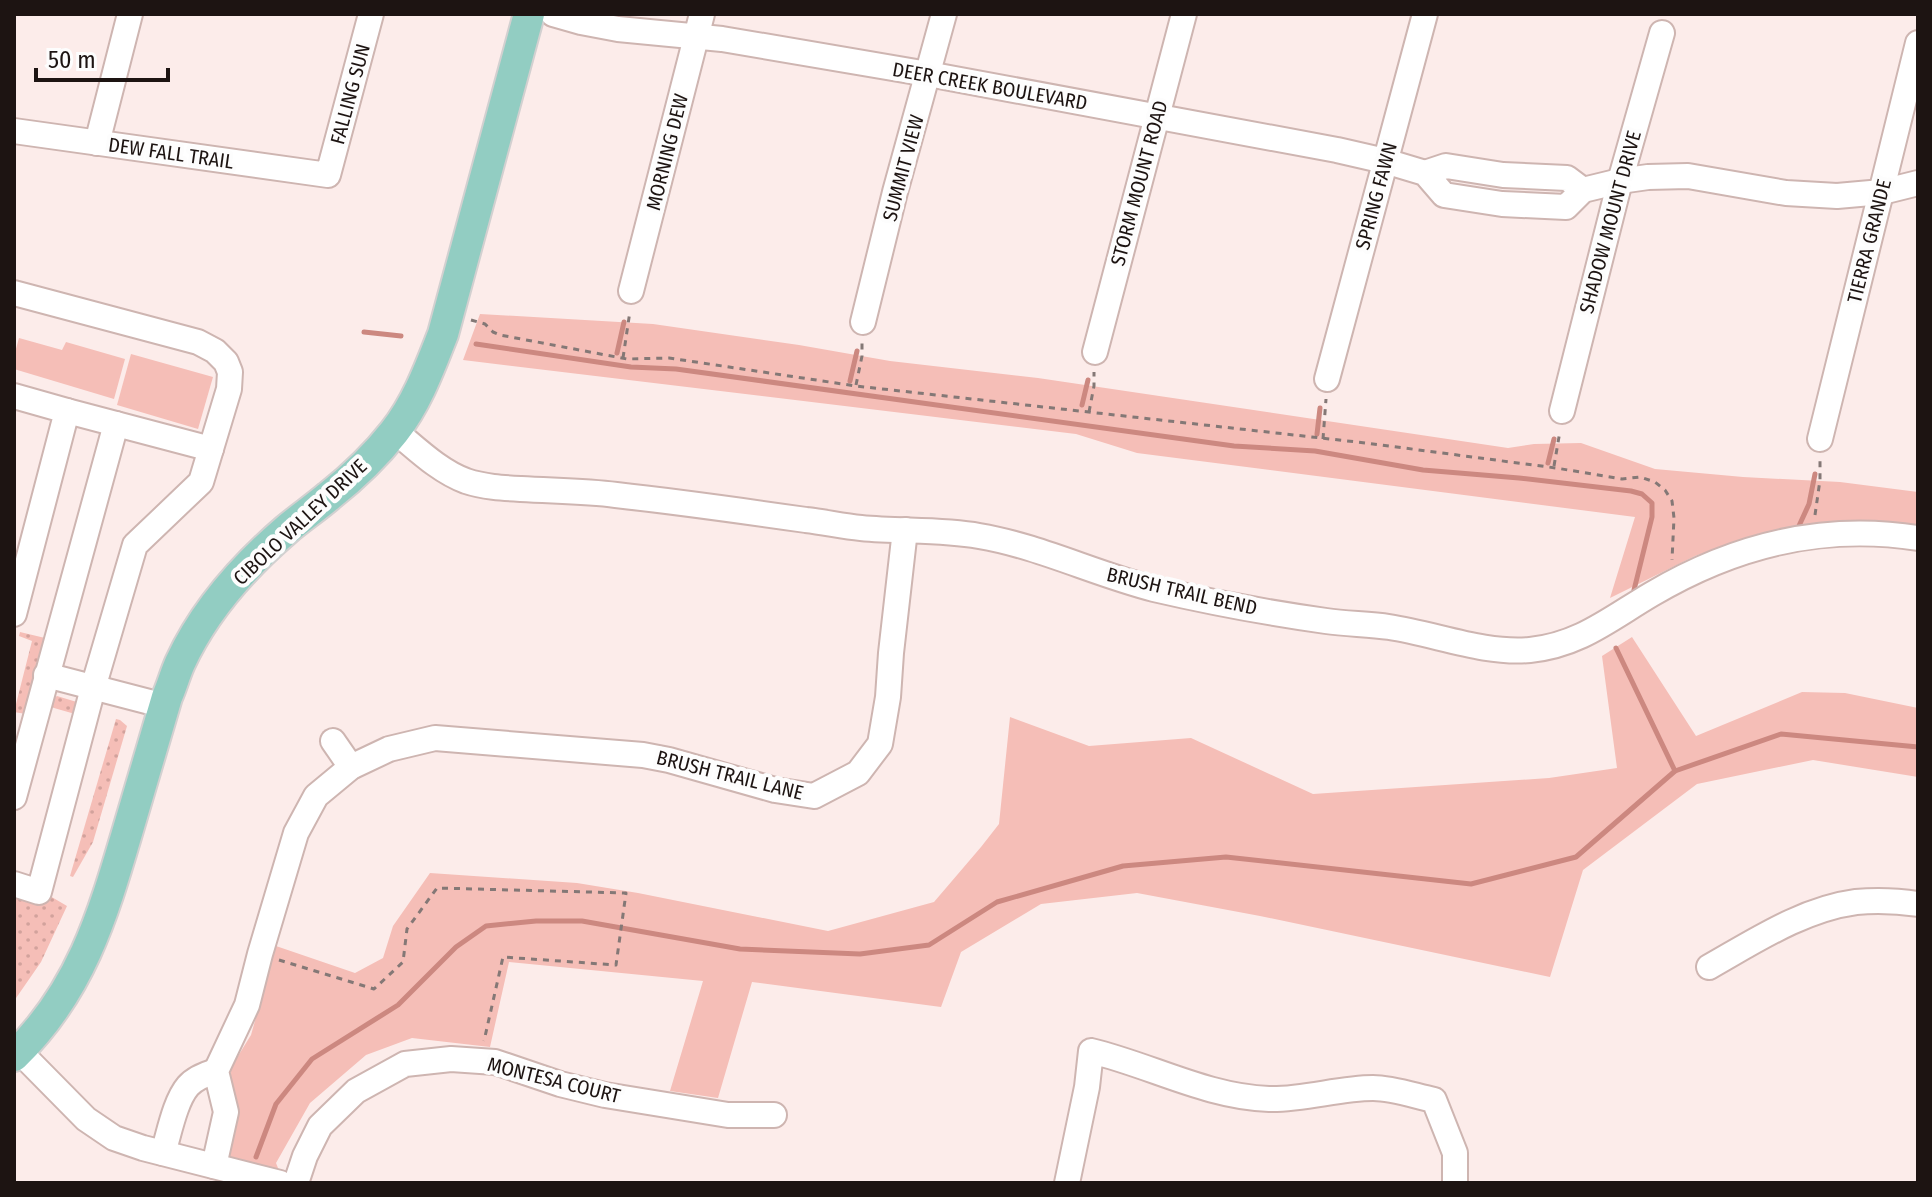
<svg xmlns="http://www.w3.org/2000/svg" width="1932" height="1197" font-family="'Fira Sans Condensed',sans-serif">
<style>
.grass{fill:url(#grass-dots)}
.park{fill:#f5beb7}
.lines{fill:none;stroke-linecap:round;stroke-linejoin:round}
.stream{stroke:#cc8880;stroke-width:5}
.minor-casing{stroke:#ceb5b1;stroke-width:28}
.major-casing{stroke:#d2d0d0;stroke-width:34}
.path{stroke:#847876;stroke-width:3;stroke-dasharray:6 6;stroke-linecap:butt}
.minor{stroke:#fff;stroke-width:24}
.major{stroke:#92cdc2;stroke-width:30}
.labels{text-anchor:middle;stroke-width:8;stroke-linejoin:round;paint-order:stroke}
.street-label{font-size:20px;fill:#1d1412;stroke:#fdfdfd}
</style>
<defs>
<pattern id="grass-dots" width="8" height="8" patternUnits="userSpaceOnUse" patternTransform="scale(2)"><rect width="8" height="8" fill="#f5beb7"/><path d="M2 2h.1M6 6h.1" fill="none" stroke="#d2a29c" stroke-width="1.8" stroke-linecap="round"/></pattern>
</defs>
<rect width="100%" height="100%" fill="#fcecea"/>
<g class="grass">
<polygon points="20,632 45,638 47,640 26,714 14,712 32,641 19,636"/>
<polygon points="57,696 80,703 75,714 54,708 51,705 54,698"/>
<polygon points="116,719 120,720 127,726 93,842 73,877 70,876"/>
<polygon points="14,890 48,899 50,896 67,906 41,962 14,1001"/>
</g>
<g class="park">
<polygon points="480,314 653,324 799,345 890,361 1038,378 1508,448 1534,444 1581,443 1655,469 1743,477 1840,482 1918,492 1918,533 1838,523 1761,533 1695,556 1610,598 1635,517 1137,453 1076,434 463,360"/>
<polygon points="19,338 62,350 66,342 125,359 114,399 14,369 14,356"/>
<polygon points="131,354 213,377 198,429 117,405"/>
<polygon points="1632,637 1696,736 1802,692 1845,693 1918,708 1918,777 1813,760 1697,784 1583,870 1550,977 1260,916 1137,893 1041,904 961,952 941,1007 752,982 718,1098 670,1091 703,981 509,962 490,1047 412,1038 366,1055 310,1103 276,1163 284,1183 224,1183 234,1098 230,1069 251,1035 276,946 355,973 383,958 393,926 430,873 577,883 638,893 828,931 934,902 981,847 999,824 1010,717 1089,746 1191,738 1313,794 1549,778 1617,768 1602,656"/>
</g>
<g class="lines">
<g class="stream">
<polyline points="364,332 401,336"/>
<polyline points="476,344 631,367 676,369 1234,446 1315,451 1423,470 1519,478 1631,491 1642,494 1652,503 1652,517 1634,590"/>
<polyline points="617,353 624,322"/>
<polyline points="850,381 857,351"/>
<polyline points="1082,405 1088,380"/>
<polyline points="1317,434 1320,408"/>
<polyline points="1548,463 1554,439"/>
<polyline points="1798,528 1809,504 1815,474"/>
<polyline points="1616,648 1675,771"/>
<polyline points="256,1157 276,1104 312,1059 398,1005 456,947 486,926 536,921 582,921 740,949 860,954 929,945 997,902 1123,866 1226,857 1471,884 1576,857 1675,771 1781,734 1918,747"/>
</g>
<g class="minor-casing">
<g id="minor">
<polyline points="553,14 581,22 618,29 722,39 928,74 1337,150 1385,161 1425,173 1444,195 1502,204 1566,207 1583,190 1620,181 1648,177 1688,176 1786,193 1837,196 1882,192 1918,183"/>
<polyline points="14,131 328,175 371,14"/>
<polyline points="97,143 130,14"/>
<polyline points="1425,173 1446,166 1503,175 1567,178 1583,190"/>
<polyline points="631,291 702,14"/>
<polyline points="14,293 198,342 215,351 226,362 230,372 229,389 201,482 135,545 93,688 39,892 14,884"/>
<polyline points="863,322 895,192 944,14"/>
<polyline points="1095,352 1184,14"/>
<polyline points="1327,379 1425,14"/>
<polyline points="14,396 67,411 14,614"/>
<polyline points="67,411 211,449"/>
<polyline points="1562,411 1620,181 1662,33"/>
<path d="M 395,431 C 417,449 439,471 466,481 C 484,487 503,488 521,489 C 553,491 585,491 616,495 C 679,502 743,511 806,520 C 824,522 842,526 861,528 C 900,532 940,529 979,536 C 1039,546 1095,574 1154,589 C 1210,602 1269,613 1326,621 C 1347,624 1369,624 1389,627 C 1436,634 1483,654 1530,650 C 1580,645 1611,618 1652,594 C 1735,545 1822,523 1918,538"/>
<polyline points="1820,439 1918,43"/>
<polyline points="46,675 165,706"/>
<polyline points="333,741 351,767"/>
<polyline points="14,797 116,424"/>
<path d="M 1709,967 C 1755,941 1803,909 1856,902 C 1876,900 1898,901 1918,904"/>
<polyline points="14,1046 86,1119 114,1138 143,1148 280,1183"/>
<path d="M 163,1153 C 169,1134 175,1101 188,1086 C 195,1078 206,1074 216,1071"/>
<polyline points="214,1166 226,1112 216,1071 247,1005 260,954 296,833 316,796 351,767 389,749 435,738 643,755 669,760 775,790 814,796 858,773 880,744 888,697 891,653 905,530"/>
<polyline points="296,1183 305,1156 320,1126 356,1091 405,1064 451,1059 495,1062 560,1084 605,1095 728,1115 774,1115"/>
<path d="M 1067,1183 L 1087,1087 L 1091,1051 C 1150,1065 1207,1097 1269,1099 C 1304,1100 1339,1088 1373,1088 C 1393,1088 1415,1096 1434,1100 L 1455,1153 L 1455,1183"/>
</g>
</g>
<g class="major-casing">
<path id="major" d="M 14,1056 C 80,992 102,918 127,833 C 140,788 154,742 167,697 C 172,686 175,674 180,663 C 204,611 243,567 286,530 C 300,518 315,508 329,496 C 353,477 376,455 394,432 C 417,403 430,367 443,334 L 529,14"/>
</g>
<g class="path">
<polyline points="471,320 485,324 493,332 500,335 627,359 669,358 856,386 1366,443 1556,468 1622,479 1640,477 1655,482 1665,490 1672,501 1674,518 1672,560"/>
<polyline points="623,358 630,311"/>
<polyline points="856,385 862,356 862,342"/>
<polyline points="1089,412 1094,386 1094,372"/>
<polyline points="1323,439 1326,399"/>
<polyline points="1554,466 1560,431"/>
<polyline points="1815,515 1820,480 1820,459"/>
<polyline points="279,960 374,989 403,962 407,929 437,888 626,893 616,965 503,957 484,1041"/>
</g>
<use href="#minor" class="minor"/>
<use href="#major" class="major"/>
</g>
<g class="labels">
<g class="street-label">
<text transform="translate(990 86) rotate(10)" y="7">DEER CREEK BOULEVARD</text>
<text transform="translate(350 94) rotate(-75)" y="7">FALLING SUN</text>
<text transform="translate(667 152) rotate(-76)" y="7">MORNING DEW</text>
<text transform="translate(171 153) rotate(8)" y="7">DEW FALL TRAIL</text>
<text transform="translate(903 168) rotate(-75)" y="7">SUMMIT VIEW</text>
<text transform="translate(1139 183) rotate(-75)" y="7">STORM MOUNT ROAD</text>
<text transform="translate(1376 196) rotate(-75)" y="7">SPRING FAWN</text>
<text transform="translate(1610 222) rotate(-75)" y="7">SHADOW MOUNT DRIVE</text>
<text transform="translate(1869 241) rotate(-76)" y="7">TIERRA GRANDE</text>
<text transform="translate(300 522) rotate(-43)" y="7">CIBOLO VALLEY DRIVE</text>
<text transform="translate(1182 591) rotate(13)" y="7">BRUSH TRAIL BEND</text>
<text transform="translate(730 775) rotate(14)" y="7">BRUSH TRAIL LANE</text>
<text transform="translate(554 1080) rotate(14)" y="7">MONTESA COURT</text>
</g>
</g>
<rect width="1932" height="1197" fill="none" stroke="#1d1412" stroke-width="32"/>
<path d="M36 68v12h132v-12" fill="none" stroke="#1d1412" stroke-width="4"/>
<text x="48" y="68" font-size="24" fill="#1d1412" stroke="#fdfdfd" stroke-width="6" paint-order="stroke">50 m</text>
</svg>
